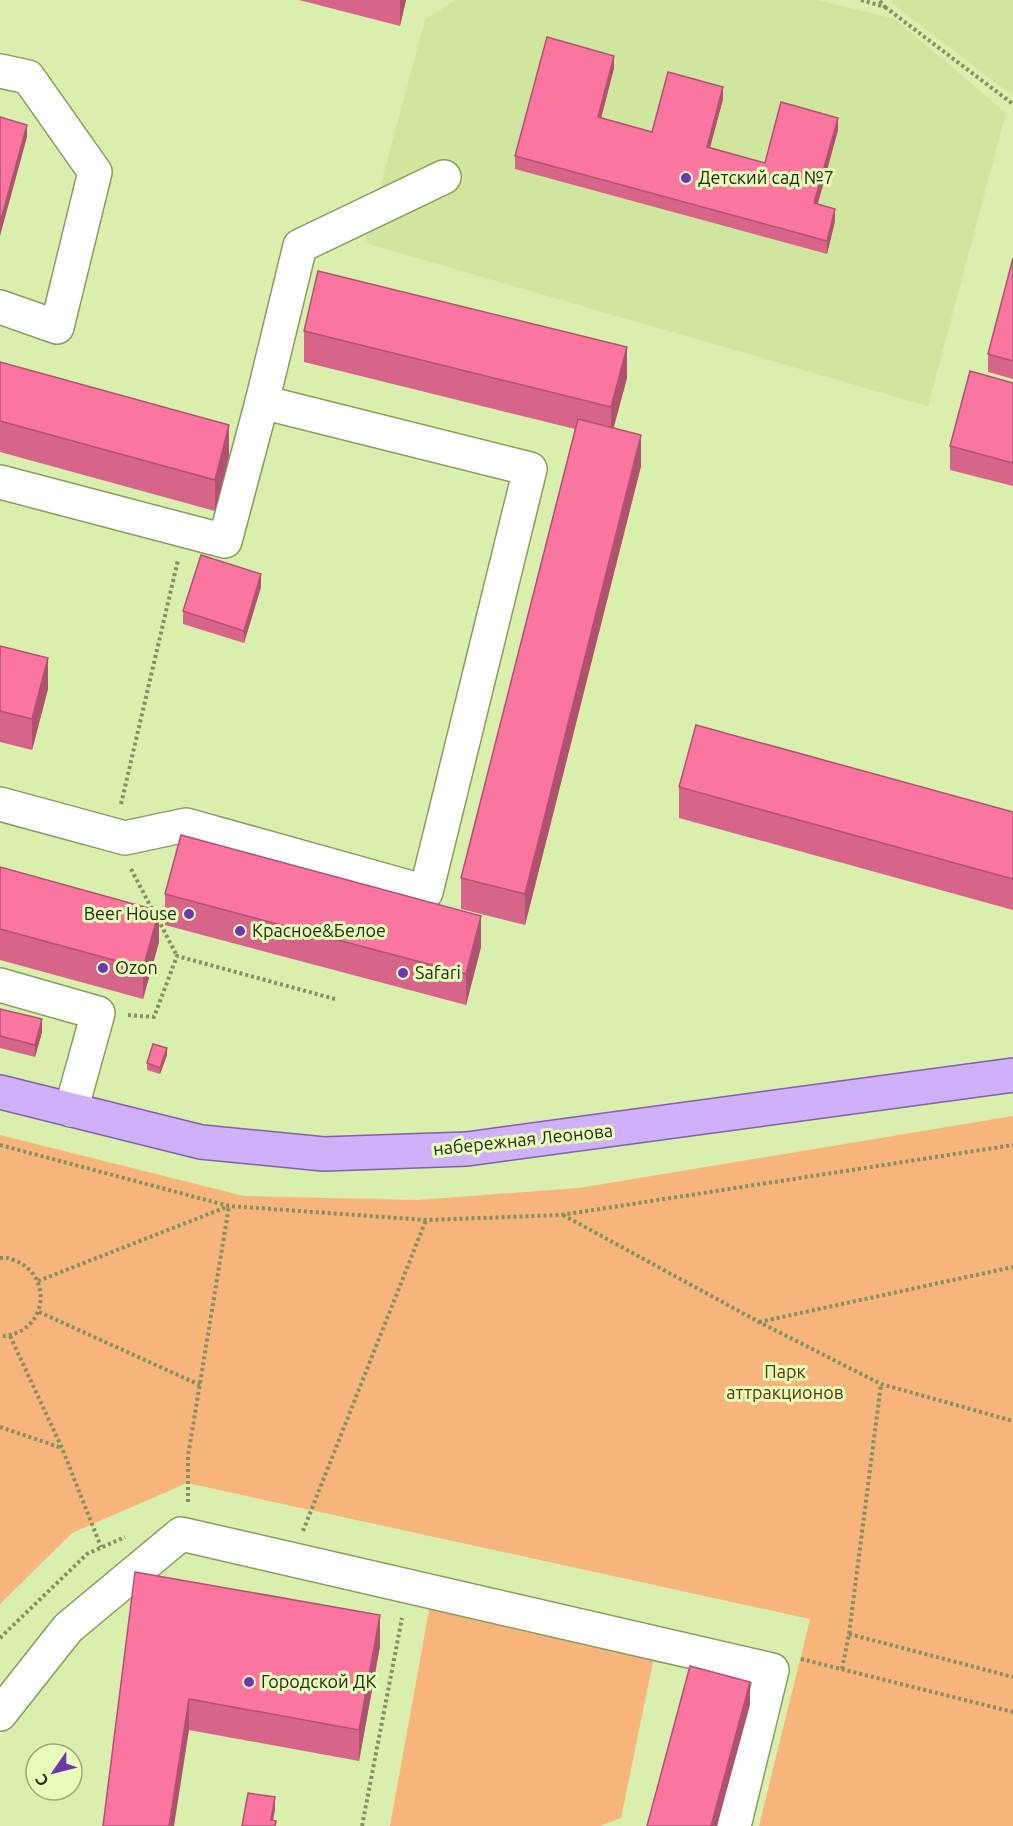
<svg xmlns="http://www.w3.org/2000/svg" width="1013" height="1826" font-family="Ubuntu,sans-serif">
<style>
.built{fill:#d0e59d}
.green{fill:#f7b57b}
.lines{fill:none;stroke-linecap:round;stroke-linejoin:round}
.minor-casing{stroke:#8a9b5e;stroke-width:36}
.major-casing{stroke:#8060a6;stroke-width:36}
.path{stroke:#839062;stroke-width:4;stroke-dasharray:3 3;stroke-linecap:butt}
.minor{stroke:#fff;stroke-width:33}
.major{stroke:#d0b0f9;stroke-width:33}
.wall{fill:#d7658a}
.shaded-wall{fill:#af5270}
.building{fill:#fa75a0;stroke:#af5270;stroke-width:1.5}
.poi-dot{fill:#6f36ad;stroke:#e7fbba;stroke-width:2}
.labels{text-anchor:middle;stroke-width:6;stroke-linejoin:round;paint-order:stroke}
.poi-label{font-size:18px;fill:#262c13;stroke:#e7fbba;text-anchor:start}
.street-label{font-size:18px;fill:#262c13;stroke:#e7fbba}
.park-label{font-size:18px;fill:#5d3509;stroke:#e7fbba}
</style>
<rect width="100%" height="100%" fill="#daeead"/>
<g class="built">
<polygon points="455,0 818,0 895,19 1006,113 928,406 365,243 425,20"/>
<polygon points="893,0 1013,0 1013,96 892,3"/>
</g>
<g class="green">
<polygon points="1013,1116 1013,1826 759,1826 810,1619 187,1483 72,1533 0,1604 0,1135 244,1196 417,1200 579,1188"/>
<polygon points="430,1605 654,1657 621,1818 600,1826 390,1826"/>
</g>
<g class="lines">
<g class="minor-casing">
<g id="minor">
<polyline points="0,71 28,77 95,172 57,327 0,307"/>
<polyline points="262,402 300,246 444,177"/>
<polyline points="0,482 225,541 262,402 530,469 426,892 186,825 125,838 0,804"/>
<polyline points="0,985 98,1013 71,1110"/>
<polyline points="0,1714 68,1628 181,1534 772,1670 734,1826"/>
</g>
</g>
<g class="major-casing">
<polyline id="major" points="0,1092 201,1142 324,1154 467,1149 1013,1075"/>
</g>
<g class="path">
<polyline points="861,0 885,7 879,0"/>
<polyline points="885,7 1013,104"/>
<polyline points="121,804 178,560"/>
<polyline points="131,869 154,913"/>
<polyline points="158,919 177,956"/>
<polyline points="128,1015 154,1017 177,956 335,999"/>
<polyline points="0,1145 229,1206 426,1220 561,1215 1013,1145"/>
<polyline points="563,1215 759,1322 881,1384 1013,1421"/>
<path d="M 0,1258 C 6,1257 8,1258 14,1260 C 56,1276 46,1336 0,1336"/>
<polyline points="38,1281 229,1206"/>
<polyline points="39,1312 200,1385"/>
<polyline points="759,1322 1013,1267"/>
<polyline points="10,1336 62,1448 101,1547"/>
<polyline points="0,1427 62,1448"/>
<polyline points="188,1502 188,1456 229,1206"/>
<polyline points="303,1531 426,1220"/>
<polyline points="849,1634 1013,1677"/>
<polyline points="0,1638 87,1554 125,1537"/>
<polyline points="801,1659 1013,1712"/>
<polyline points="842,1669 849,1634 881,1384"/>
<polyline points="362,1826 402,1618"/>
</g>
<use href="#minor" class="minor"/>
<use href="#major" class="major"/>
</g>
<g class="wall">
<polygon points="299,0 406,0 400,26"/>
<polygon points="614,68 601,118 652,132 723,99 710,147 765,163 838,130 818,204 835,221 827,254 515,169 515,156"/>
<polygon points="1013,258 1013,379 988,372 988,354"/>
<polygon points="304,331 627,378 613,428 641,466 525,925 461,909 461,878 575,429 304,362"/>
<polygon points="0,362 229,456 215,511 0,452"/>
<polygon points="1013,383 1013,486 950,470 950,446"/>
<polygon points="261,587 244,643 183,624 183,611"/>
<polygon points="0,646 48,689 32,750 0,742"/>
<polygon points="679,787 1013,812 1013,910 679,818"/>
<polygon points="0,867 159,942 143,999 0,960"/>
<polygon points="165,894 481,947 466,1005 165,925"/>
<polygon points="0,1009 42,1032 35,1057 0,1048"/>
<polygon points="167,1055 160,1074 147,1070 147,1063"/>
<polygon points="135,1572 380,1646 359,1761 189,1730"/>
</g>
<g class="shaded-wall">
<polygon points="400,0 406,0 400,26"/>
<polygon points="614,56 614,68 598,130 598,117"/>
<polygon points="723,87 723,99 707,159 707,147"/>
<polygon points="838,118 838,130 814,216 814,203"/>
<polygon points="27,125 27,137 0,236 0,223"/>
<polygon points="835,209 835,221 827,254 827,241"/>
<polygon points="627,347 627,378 611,438 611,407"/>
<polygon points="229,425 229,456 215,511 215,480"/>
<polygon points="641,435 641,466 525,925 525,894"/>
<polygon points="261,574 261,587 244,643 244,631"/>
<polygon points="48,658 48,689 32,750 32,719"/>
<polygon points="159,911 159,942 143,999 143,968"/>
<polygon points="481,916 481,947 466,1005 466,974"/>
<polygon points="42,1019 42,1032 35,1057 35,1045"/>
<polygon points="167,1048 167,1055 160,1074 160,1068"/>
<polygon points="380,1615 380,1646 359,1761 359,1730"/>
<polygon points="750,1682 750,1705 717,1826 711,1826"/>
<polygon points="189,1699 189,1730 174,1826 169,1826"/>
<polygon points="275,1797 275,1810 272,1826 271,1820"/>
</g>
<g class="building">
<polygon points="547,37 614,56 598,117 652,132 668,72 723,87 707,147 765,163 781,102 838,118 814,203 835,209 827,241 515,156"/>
<polygon points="0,117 27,125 0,223"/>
<polygon points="1013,258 1013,361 988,354"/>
<polygon points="318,271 627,347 611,407 304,331"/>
<polygon points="0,362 229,425 215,480 0,421"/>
<polygon points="970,371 1013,383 1013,463 950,446"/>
<polygon points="578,419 641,435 525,894 461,878"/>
<polygon points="201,555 261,574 244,631 183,611"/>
<polygon points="0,646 48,658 32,719 0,711"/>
<polygon points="696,725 1013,812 1013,879 679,787"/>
<polygon points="181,835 481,916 466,974 165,894"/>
<polygon points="0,867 159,911 143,968 0,929"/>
<polygon points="0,1009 42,1019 35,1045 0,1036"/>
<polygon points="153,1044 167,1048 160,1068 147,1063"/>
<polygon points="135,1572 380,1615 359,1730 189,1699 169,1826 103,1826"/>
<polygon points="690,1666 750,1682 711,1826 647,1826"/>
<polygon points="248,1793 275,1797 271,1820 276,1821 275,1826 242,1826"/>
</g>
<g class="poi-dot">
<circle cx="686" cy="178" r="6"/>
<circle cx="189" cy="914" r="6"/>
<circle cx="240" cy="931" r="6"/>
<circle cx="103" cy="968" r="6"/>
<circle cx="403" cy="973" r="6"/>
<circle cx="249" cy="1682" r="6"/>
</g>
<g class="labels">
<g class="poi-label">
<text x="698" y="184">Детский сад №7</text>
<text x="177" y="920" text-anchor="end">Beer House</text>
<text x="252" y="937">Красное&amp;Белое</text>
<text x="115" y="974">Ozon</text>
<text x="415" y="979">Safari</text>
<text x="261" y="1688">Городской ДК</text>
</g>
<g class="street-label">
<text transform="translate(523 1140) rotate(-6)" y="6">набережная Леонова</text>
</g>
<g class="park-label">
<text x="785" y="1378">Парк<tspan x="785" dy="21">аттракционов</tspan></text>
</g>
</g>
<g transform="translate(54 1772) rotate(235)"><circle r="28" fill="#e7fbba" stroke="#9aa877" stroke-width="1.5"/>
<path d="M0-4.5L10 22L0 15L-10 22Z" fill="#6f36ad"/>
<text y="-9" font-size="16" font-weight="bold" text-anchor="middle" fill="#262c13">С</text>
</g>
</svg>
